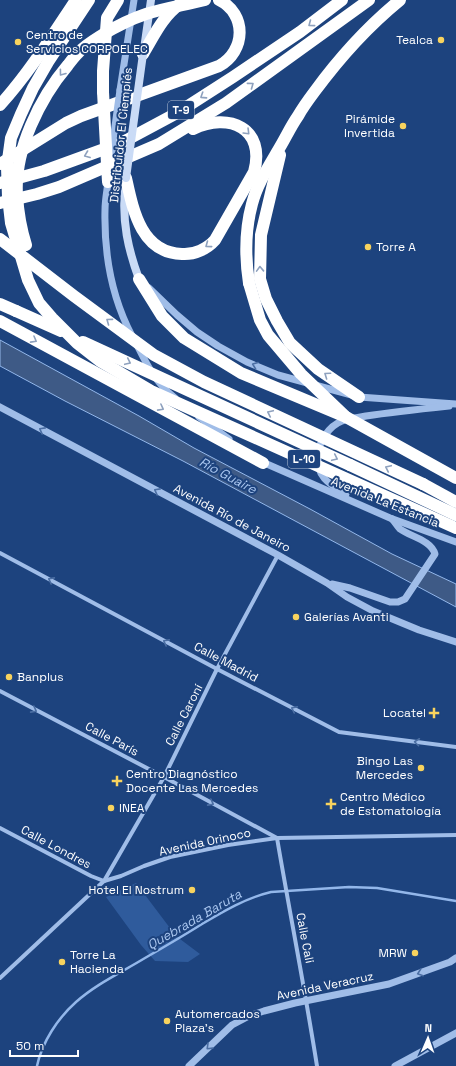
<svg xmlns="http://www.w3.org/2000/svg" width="456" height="1066" font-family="'Space Grotesk',sans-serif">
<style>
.green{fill:#2f5b9c}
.water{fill:#3e5a86;stroke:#93b7ea}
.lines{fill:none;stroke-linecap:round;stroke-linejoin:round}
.stream{stroke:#93b7ea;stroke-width:2.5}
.minor{stroke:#a0bde8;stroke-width:4}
.tertiary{stroke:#a0bde8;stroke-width:7}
.secondary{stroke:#cadbf6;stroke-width:8}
.motorway{stroke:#fff;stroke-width:12}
.tertiary-bridge{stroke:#a0bde8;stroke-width:7}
.secondary-bridge{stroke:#cadbf6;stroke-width:8}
.motorway-bridge{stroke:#fff;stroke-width:12}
.oneway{stroke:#8ea1be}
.oneway2{stroke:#4b6ea3}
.poi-dot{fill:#f8d35e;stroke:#1d437e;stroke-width:1.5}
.labels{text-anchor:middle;stroke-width:4;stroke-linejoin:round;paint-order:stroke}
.shield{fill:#1d437e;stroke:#bbc7d8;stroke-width:1}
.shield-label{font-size:11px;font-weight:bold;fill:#fff}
.poi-label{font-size:12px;fill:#fff;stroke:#1d437e;text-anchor:start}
.street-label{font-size:12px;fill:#fff;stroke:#1d437e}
.water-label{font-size:13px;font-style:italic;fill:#abc7f0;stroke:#1d437e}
</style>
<rect width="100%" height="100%" fill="#1d437e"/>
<polygon class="green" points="136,883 176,936 200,954 188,962 155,961 141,945 106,897"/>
<polygon class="water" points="0,340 139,416 194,448 310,509 392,554 456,584 456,607 183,461 65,401 0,366"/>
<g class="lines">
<path class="stream" d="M 37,1066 C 42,1042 58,1018 76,1002 C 96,984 122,972 145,958 C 164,947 183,936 202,924 C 224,911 246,898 271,892 L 349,887 L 377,888 L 456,901"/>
<g class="minor">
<polyline points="0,553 217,669 339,732 456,747"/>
<polyline points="0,691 164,777 277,838"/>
<polyline points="0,828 91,876 104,881"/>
<path d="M 277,838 C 290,914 305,990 317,1066"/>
<polyline points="104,881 164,777 217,669 278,555"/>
<polyline points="0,978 104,881 121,876 144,866 170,857 228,845 277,838 456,835"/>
</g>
<g class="tertiary">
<polyline points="120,90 134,0"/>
<path d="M 108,182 C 107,191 105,200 105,210 C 104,253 112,298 132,336"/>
<polyline points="149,288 177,315 197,332 218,346 247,362 278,375 359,397 456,404"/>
<path d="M 137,345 C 148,367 156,383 175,398"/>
<polyline points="0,407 278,555 327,583 347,597 373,611 419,630 456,642"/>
<polyline points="199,417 229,439"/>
<polyline points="260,461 390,518 456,542"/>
<path d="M 346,494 C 329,484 316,477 318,455 C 319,441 329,426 342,421 C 349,418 358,418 366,416 C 393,412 421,409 449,406"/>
<path d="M 332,584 L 350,588 L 390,602 L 398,602 L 405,599 L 435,554 C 431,540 411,537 400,529 C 397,526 395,522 392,519"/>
<polyline points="189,1066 232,1025 249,1016 264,1011 295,1003 389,984 450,962 456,958"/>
<polyline points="395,1066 456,1033"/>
</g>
<g class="secondary">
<polyline points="144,49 151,0"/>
<path d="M 125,190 C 122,222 128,249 139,279"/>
</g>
<g class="motorway">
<path d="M 143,54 C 154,36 162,17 180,4"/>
<polyline points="103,92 103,71 107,18 118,0"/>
<path d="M 0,105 C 29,73 52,36 76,0"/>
<polyline points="280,155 261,235 260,279 266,299 277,321 290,343 318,369 359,397"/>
<path d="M 0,164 L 66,123 L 81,116 L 219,66 C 246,51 247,14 219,0"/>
<path d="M 126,178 C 133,210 141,253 182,254 C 194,255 207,249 215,240 L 254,172 C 266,128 229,112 193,129"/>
<polyline points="0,183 44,171 121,143 177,113 233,77 300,32 342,0"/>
<polyline points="0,203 37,194 59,187 159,144 226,103 369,0"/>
<polyline points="139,279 162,316 184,338 241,373 346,417"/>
<path d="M 249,283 C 245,257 245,230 252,204 C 257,184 269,166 280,147 C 286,137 291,126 298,116 C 303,107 309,99 315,91 C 340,57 367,27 400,0"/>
<polyline points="0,304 16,311"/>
<polyline points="0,321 263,463"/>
<polyline points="350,465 456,515"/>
<polyline points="423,484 456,502"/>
</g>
<polyline class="tertiary-bridge" points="111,155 120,90"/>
<polyline class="secondary-bridge" points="126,178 143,54"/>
<g class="motorway-bridge">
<polyline points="89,0 48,62 33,88 21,114 11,138 7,167 8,197 11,223 28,280 39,303 52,318 77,343 100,361 151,391 456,528"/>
<polyline points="103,92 108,182"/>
<polyline points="0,239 74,296 154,355 204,382 423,484"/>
<path d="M 26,245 C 21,229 18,212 17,195 C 14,150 40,98 68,65 C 71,61 74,57 78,53 C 84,46 94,40 102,35 C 115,27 131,19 146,14 C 165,8 185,5 205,0"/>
<polyline points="249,283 260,320 268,335 301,374 346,417 456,478"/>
<polyline points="16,311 61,331"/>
<polyline points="83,342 350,465"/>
</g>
</g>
<defs><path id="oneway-chevron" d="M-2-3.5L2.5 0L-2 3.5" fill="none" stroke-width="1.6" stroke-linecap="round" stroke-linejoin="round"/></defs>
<g class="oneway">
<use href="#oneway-chevron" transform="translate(311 24) rotate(143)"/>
<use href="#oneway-chevron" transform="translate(62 73) rotate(127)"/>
<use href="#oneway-chevron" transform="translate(251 85) rotate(-36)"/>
<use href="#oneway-chevron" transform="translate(203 96) rotate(147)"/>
<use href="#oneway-chevron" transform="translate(247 132) rotate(45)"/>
<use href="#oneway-chevron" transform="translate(87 155) rotate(159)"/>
<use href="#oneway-chevron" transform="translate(208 245) rotate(143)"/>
<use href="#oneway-chevron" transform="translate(260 269) rotate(-92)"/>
<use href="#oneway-chevron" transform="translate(109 321) rotate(-144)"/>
<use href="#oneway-chevron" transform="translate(34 340) rotate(29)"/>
<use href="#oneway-chevron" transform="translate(128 362) rotate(25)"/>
<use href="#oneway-chevron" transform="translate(327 375) rotate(-145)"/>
<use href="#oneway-chevron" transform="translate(161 408) rotate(28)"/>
<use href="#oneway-chevron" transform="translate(270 413) rotate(-155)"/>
<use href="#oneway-chevron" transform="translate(335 458) rotate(25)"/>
<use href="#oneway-chevron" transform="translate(388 468) rotate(-155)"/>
</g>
<g class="oneway2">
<use href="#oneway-chevron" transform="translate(255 365) rotate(-159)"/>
<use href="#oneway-chevron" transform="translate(42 430) rotate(-152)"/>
<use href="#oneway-chevron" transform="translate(157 491) rotate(-152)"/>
<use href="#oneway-chevron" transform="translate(51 580) rotate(-152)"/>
<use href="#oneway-chevron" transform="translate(166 642) rotate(-152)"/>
<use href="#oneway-chevron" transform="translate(294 709) rotate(-153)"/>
<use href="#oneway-chevron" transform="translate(34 710) rotate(28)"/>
<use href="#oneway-chevron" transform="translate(417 742) rotate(-173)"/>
<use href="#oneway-chevron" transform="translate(211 803) rotate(28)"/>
<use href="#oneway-chevron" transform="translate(420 973) rotate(161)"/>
<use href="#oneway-chevron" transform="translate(209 1047) rotate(136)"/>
</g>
<g class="poi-dot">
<circle cx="441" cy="40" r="4"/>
<circle cx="18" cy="42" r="4"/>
<circle cx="403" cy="126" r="4"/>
<circle cx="368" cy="247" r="4"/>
<circle cx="296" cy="617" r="4"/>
<circle cx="9" cy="677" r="4"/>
<path d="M432 707h4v4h4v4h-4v4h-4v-4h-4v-4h4z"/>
<circle cx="421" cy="768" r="4"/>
<path d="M115 775h4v4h4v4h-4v4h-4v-4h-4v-4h4z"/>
<path d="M329 798h4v4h4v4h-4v4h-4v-4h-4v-4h4z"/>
<circle cx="111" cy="808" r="4"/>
<circle cx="192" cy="890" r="4"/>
<circle cx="415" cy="953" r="4"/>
<circle cx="62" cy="962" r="4"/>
<circle cx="167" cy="1021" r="4"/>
</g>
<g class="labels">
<g class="shield">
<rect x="168" y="101" width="26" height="18" rx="3"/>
<rect x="288" y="450" width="32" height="18" rx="3"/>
</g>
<g class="shield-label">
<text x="181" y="114">T-9</text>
<text x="304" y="463">L-10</text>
</g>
<g class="poi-label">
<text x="26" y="39">Centro de<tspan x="26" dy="14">Servicios CORPOELEC</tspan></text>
<text x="433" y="44" text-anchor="end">Tealca</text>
<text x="395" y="123" text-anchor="end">Pirámide<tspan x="395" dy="14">Invertida</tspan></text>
<text x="376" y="251">Torre A</text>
<text x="304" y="621">Galerías Avanti</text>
<text x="17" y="681">Banplus</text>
<text x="426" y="717" text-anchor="end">Locatel</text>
<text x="413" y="765" text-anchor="end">Bingo Las<tspan x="413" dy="14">Mercedes</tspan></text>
<text x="126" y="778">Centro Diagnóstico<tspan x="126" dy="14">Docente Las Mercedes</tspan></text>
<text x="340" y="801">Centro Médico<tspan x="340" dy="14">de Estomatología</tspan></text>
<text x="119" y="812">INEA</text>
<text x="184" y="894" text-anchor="end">Hotel El Nostrum</text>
<text x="407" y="957" text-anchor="end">MRW</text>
<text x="70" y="959">Torre La<tspan x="70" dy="14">Hacienda</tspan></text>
<text x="175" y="1018">Automercados<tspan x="175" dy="14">Plaza's</tspan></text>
</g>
<g class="street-label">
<text transform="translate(121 135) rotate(-84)" y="4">Distribuidor El Ciempiés</text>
<text transform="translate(385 502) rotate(22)" y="4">Avenida La Estancia</text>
<text transform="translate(232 518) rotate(28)" y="4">Avenida Río de Janeiro</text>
<text transform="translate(226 662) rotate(28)" y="4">Calle Madrid</text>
<text transform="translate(184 715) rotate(-63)" y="4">Calle Caroní</text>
<text transform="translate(112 739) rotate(28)" y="4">Calle París</text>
<text transform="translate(205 842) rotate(-12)" y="4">Avenida Orinoco</text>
<text transform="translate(56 847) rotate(28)" y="4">Calle Londres</text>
<text transform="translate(305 938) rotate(79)" y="4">Calle Cali</text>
<text transform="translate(325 986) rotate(-12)" y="4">Avenida Veracruz</text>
</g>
<g class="water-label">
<text transform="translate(228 475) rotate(28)" y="5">Río Guaire</text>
<text transform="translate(194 919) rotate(-30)" y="5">Quebrada Baruta</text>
</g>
</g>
<g transform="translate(428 1038) rotate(2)" stroke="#1d437e" stroke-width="3" paint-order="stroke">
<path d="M0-3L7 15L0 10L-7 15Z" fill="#ffffff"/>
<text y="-6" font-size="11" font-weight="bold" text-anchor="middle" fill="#ffffff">N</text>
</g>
<path d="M10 1050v6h68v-6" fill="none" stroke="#ffffff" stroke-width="2"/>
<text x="16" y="1050" font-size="12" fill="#ffffff" stroke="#1d437e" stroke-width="3" paint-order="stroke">50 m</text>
</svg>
